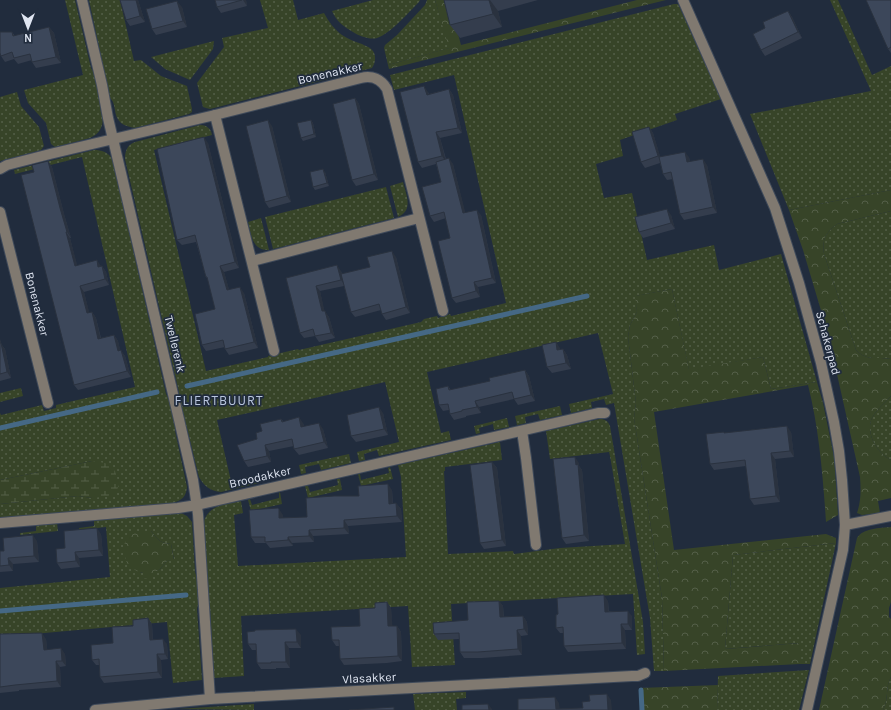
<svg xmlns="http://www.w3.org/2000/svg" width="891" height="710" font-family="Karla,sans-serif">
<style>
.grass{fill:url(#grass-dots);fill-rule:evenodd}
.forest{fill:url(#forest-crowns)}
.wetland{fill:url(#wetland-marsh)}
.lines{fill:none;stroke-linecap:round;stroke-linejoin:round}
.stream{stroke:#456885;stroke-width:5}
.minor-casing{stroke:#3f4a5a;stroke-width:12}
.minor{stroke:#807970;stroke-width:10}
.wall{fill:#343d4d}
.shaded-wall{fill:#2a323f}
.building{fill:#3c475a;stroke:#2a323f}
.labels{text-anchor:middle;stroke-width:3.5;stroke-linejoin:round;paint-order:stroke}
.street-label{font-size:12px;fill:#dfe5f1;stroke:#212c3d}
.neighbourhood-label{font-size:13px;letter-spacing:1px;fill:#b9c6dd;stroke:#212c3d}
</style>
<defs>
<pattern id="grass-dots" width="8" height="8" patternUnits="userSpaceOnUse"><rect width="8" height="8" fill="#374428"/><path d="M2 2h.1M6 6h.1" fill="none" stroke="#545f48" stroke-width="1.8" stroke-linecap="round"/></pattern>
<pattern id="forest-crowns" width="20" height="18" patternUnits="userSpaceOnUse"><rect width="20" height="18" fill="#374428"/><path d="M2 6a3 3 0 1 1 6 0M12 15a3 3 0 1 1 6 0" fill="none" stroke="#545f48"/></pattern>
<pattern id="wetland-marsh" width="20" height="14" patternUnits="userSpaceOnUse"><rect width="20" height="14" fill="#374428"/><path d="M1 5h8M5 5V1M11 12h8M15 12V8" fill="none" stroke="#545f48"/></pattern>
</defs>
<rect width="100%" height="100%" fill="#212c3d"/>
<g class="grass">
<path d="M 65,0 L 75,0 L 91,68 C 97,76 99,87 100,97 C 101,100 100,104 100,107 C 101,113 104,119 102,125 C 100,132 96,135 90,138 L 55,147 L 51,144 L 46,123 L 28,103 L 24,90 L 83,75 Z"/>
<path d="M 89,0 L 120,0 L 134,61 L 141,60 L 161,76 L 187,86 L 192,109 L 192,112 L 189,114 L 135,128 C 130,127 125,126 121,123 C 114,116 116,110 113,102 C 112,100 110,98 109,97 C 106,89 103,73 103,65 Z"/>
<path d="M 260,0 L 293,0 L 298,20 L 324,13 C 329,22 334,29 342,35 C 348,39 355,42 362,44 C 364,45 368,47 370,48 C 377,53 376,62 372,68 L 210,109 L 206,108 L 203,107 L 197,83 L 224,47 L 222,38 L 268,28 Z"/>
<path d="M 373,0 L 420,0 L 419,2 C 409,12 390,34 377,38 C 370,40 359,36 353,32 C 344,27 336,21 332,11 Z"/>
<polygon points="427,0 435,0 450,48 388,65 384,48 385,45 397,35 425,5"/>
<polygon points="830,0 838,0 872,75 891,66 891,190 789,210 750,114 871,91"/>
<path d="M 674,4 L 678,4 L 721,99 L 675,114 L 677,120 L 620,140 L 623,156 L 596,164 L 604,198 L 632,193 L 647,260 L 714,245 L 719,270 L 781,254 L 817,382 L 771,389 L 763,357 L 689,370 L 672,289 L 636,296 L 637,312 L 630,325 L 628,337 L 636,403 L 634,418 L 662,598 L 664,671 L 654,671 L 650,618 L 614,403 L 606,405 L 604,399 L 591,402 L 592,408 L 571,413 L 569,404 L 613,394 L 598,333 L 427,372 L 441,433 L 449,431 L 451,440 L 379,456 L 377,450 L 364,454 L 365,460 L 359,461 L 357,452 L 399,442 L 385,382 L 217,420 L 231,481 L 258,475 L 259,483 L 221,492 C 210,491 204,486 199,477 L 187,428 C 182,418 179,403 179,392 L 125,159 C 125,151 127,145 135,142 L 200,125 C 206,125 211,128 212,135 L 154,150 L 206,371 L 268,357 L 268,356 L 298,349 L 299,350 L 421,322 L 424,319 L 437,316 L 438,318 L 450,314 L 451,316 L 506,303 L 454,75 L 394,90 L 390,75 Z"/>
<polygon points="214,41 213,49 190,80 165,69 151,57"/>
<polygon points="17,92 21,106 39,127 44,146 41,150 0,161 0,97"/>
<path d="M 94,150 C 102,150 107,152 112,158 L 166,394 C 172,404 176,419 175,431 L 187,487 C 186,497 182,500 173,503 L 0,518 L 0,504 L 78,496 L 92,498 L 92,461 L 0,480 L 0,413 L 1,415 L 42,405 L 44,411 L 56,408 L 56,405 L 73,401 L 135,387 L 82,157 L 15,174 L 14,170 Z"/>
<path d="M 403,182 C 406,195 414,210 398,217 L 390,186 Z"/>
<polygon points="386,187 394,218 273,249 265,217"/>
<path d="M 891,211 L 891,359 C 876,356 868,362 856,350 L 824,254 C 822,240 825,233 837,224 Z"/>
<path d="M 261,218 L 269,250 C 252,251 251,234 248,222 Z"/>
<polygon points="21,388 23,396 0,402 0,393"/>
<path d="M 891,396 L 891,460 C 877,453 865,433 872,418 C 877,409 885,403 891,396 Z"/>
<polygon points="560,406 562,415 540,420 538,414 525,417 526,423 517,425 515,416"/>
<polygon points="507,418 509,427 494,430 493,424 479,428 480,433 476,434 474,426"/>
<path d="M 600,419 C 605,419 608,421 610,426 L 643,622 L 645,654 L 637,655 L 633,594 L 451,604 L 455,665 L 412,667 L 408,606 L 241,616 L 244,676 L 214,678 L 210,608 C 206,597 206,583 207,571 L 204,521 C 210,504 225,505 241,501 L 243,513 L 234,515 L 238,566 L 406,557 L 401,477 L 398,465 L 500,442 L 502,460 L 445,467 L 445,471 L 444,471 L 448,554 L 513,551 L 514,554 L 560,548 L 625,544 L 610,456 L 609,452 L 550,459 L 546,431 Z"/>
<polygon points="349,454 351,463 321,470 319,464 305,467 306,473 301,474 299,465"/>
<polygon points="390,467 393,479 361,486 358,474 360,474 361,480 389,473 388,468"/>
<polygon points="337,479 340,479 342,490 308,498 305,486 308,486 310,492 338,485"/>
<polygon points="280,492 282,504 251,511 248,500 250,499 252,505 279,498 279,493"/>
<path d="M 181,513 L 187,516 L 192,522 L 195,572 C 199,583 200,598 197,609 L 202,680 L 173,683 L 167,622 L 0,637 L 0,588 L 110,577 L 106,527 L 79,530 L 79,528 L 94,526 L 94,520 ZM 151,531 C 158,540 160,543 171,544 L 174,559 L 167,561 L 160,569 L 143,579 L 143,573 L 140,572 Z"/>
<polygon points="57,523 58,531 20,535 20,533 36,531 36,525"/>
<polygon points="836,543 810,664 800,664 799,643 725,649 733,555"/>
<polygon points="809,670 799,710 717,710 718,676"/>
<path d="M 891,677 L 891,710 L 883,710 C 889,700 885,687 891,677 Z"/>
<polygon points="466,692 466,698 456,699 457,710 415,710 413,694"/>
<polygon points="254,704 254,710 178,709"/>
</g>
<g class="forest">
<polygon points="435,0 449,0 461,45 637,0 666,0 389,69 388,65 449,48"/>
<path d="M 891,190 L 891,211 L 837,224 C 825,233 822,240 824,254 L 856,350 C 868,362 876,356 891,359 L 891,396 C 885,403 877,409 872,418 C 865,433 877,453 891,460 L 891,498 L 878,501 L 880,513 L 862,515 L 857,513 C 861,501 861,490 860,477 L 828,334 L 803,250 L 789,210 Z"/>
<path d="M 672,289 L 689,369 L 763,357 L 771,389 L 817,382 L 823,403 L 834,457 L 838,515 L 826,522 C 823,477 819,428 808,385 L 654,412 L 674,550 L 826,534 L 836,538 L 836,543 L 733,555 L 725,649 L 800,643 L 800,664 L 664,671 L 662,598 L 634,418 L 636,403 L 628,337 L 630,325 L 637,312 L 635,296 Z"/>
<path d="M 891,527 L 891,602 L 889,608 L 889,617 L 891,619 L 891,677 C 885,687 889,700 883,710 L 819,710 L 857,538 C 863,528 880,528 891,527 Z"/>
<path d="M 136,531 L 151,531 C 158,540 160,543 171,544 L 174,560 L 167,561 L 160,569 L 156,572 L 152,578 L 143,579 L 143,573 C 138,571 132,570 129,566 C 125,562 123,547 125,542 C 127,536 131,533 136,531 Z"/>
<polygon points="718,685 717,710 641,710 640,688"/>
</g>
<polygon class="wetland" points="92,461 105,463 115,471 119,485 117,490 113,495 102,497 92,498 78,496 0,504 0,480"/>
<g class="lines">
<g class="stream">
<polyline points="187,386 587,296"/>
<polyline points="0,428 157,392"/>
<polyline points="0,611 186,595"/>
<polyline points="641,690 642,710"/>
</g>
<g class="minor-casing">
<g id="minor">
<polyline points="82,0 102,85 108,118 177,411 193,480 198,514 210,699"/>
<polyline points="683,0 775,208 799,283 821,363 834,422 839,451 842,480 845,525 843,550 807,710"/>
<polyline points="215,115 274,351"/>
<path d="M 0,169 L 7,165 L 50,154 L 215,115 L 361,78 C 372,75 381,79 387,89 L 443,311"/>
<polyline points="0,212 48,403"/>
<polyline points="252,261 419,218"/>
<polyline points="522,431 526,458 536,545"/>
<polyline points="0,523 178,508 197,505 568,420 598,413 605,413"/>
<polyline points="845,525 891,516"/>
<polyline points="95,710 210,699 632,676 638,676 645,673"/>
</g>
</g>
<use href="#minor" class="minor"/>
</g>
<g class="wall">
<polygon points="120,0 138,0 145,22 130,26 126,20"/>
<polygon points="215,0 246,0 247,6 221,13 217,7"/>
<polygon points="444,0 538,0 498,11 502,27 460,38 450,25"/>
<polygon points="891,0 891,53 888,49"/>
<polygon points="182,7 187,27 156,35 152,29"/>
<polygon points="788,11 792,17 802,38 765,56 761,50 765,28"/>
<polygon points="49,27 54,33 61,63 36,68 32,62 32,60 18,64 14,59 5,62 1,56 12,32 15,36"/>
<polygon points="449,89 453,95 462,133 440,138 446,159 453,164 465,213 481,215 496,283 478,287 480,297 456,303 452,298 450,238 446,218 434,222 430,216 441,182 436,164 422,168 418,162 428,92 429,94"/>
<polygon points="355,98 359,104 378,180 356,186 352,180"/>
<polygon points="311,120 313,123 316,137 303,141 301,138"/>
<polygon points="272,126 291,202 269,208 265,202"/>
<polygon points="649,127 653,133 660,157 689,157 690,162 707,165 717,213 684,220 680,214 673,179 667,180 663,174 660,163 645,168 641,162"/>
<polygon points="208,143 239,268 224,272 229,290 244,293 258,348 229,355 225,349 225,347 206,351 202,345 215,309 208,280 206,277 196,242 182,245 177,240"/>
<polygon points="48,161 52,167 64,214 71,238 70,238 77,266 102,266 106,272 109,285 84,292 89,313 92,312 96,318 101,338 114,335 118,341 120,350 125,356 131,377 78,390 74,385 34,172"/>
<polygon points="325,172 329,186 315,190 313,187"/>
<polygon points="671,215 675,229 643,238 639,232"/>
<polygon points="396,257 410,313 386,320 382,314 381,310 355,317 351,312 344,286 320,291 324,311 329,317 335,338 319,342 315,336 304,338 300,333 286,278 341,271 342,274 370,267"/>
<polygon points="0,339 1,344 5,349 11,378 0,381"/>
<polygon points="556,342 560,350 563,349 567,355 571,369 552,373 547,367"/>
<polygon points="525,370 529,376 535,401 518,405 514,399 479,407 481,413 466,416 466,417 454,420 450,414 449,410 443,411 439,405 448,386 451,390 490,381"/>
<polygon points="383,413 388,435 356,442 351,436"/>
<polygon points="281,419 283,421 303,423 304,426 323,429 328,448 299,455 294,449 294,446 269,451 271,462 248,467 244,461 262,431"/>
<polygon points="791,432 794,457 775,459 780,502 754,505 750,499 746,466 714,470 710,464 725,433"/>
<polygon points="492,462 497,468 506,546 484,549 480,543"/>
<polygon points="579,463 579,466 582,470 589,541 566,544 562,538"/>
<polygon points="392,490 393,503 396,503 401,509 402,522 348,526 349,534 313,536 314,542 292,543 293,546 270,548 266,543 255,543 251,537 283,515 283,518 307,517 359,496"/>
<polygon points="101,534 103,556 79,558 80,567 61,569 57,563 65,548"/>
<polygon points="37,541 39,562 13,564 13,571 0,572 0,551 4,551"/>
<polygon points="499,601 503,606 504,617 523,616 527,622 528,635 521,636 522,655 482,658 464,658 460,652 459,639 438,640 434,634 468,620"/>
<polygon points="608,601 609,611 632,616 632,630 625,630 626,649 568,652 564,646 564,633 560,633 556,628 558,614"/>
<polygon points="387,602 391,608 392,626 397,626 401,632 402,661 387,663 344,665 340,659 339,646 336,646 332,640 360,626 375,608"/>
<polygon points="148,618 152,624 153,640 167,644 168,659 161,660 162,678 104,683 100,677 99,665 96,665 92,660 113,643 133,626"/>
<polygon points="0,634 46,639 47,649 65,654 66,666 60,667 61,687 19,690 19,691 0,693"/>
<polygon points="301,635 301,648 289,648 290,668 276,668 276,669 261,669 257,663 256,650 252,650 248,644"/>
</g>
<g class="shaded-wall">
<polygon points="136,0 138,0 145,22 140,16"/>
<polygon points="243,0 246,0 247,6"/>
<polygon points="489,0 490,0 498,11 502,27 493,14"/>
<polygon points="177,1 182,7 187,27 183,21"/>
<polygon points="788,11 792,17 802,38 798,32"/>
<polygon points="49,27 54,33 61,63 56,57"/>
<polygon points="424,86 428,92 430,100 427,95"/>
<polygon points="449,89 453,95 462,133 458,128"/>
<polygon points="355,98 359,104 378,180 374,174"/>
<polygon points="268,120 272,126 291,202 287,196"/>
<polygon points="311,120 313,123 316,137 314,134"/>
<polygon points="649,127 653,133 662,162 658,156"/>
<polygon points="436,132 440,138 446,162 442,156"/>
<polygon points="204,137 208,143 239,268 235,262"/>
<polygon points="685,152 689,157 691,168 687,162"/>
<polygon points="449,158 453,164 467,219 463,213"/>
<polygon points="703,159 707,165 717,213 713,207"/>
<polygon points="48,161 52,167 64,214 71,238 67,232 60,208"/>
<polygon points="323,169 325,172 329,186 327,183"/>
<polygon points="667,209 671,215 675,229 671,223"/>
<polygon points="477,210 481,215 496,283 492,278"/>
<polygon points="66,232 70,238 79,272 75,266"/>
<polygon points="392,251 396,257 410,313 406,307"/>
<polygon points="97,260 101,266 98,267"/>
<polygon points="337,265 341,271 345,285 341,280"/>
<polygon points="102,266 106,272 109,285 105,279"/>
<polygon points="220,266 224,272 231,296 227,290"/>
<polygon points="474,282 478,287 480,297 476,291"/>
<polygon points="80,286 84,292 91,319 87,313"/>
<polygon points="316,286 320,291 326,317 322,311"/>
<polygon points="240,287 244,293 258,348 254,342"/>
<polygon points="325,311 329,317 335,338 331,333"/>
<polygon points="92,312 96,318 102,345 98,339"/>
<polygon points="114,335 118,341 122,357 118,351"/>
<polygon points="0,339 1,344 5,349 11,378 7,372 0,346"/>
<polygon points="556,342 560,348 561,356 557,350"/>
<polygon points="563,349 567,355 571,369 566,363"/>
<polygon points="121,350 125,356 131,377 127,371"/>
<polygon points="525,370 529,376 535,401 531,395"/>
<polygon points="475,401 479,407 481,413 477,407"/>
<polygon points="379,407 383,413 388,435 384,429"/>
<polygon points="299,417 303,423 306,433 301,427"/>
<polygon points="319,423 323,429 328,448 324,442"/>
<polygon points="787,426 791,432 794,457 790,451"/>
<polygon points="265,445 269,451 271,462 267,456"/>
<polygon points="771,453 775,459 780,502 776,496"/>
<polygon points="575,457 579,463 579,466 582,470 589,541 584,535"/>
<polygon points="492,462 497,468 506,546 502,540"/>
<polygon points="388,484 392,490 393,510 389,504"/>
<polygon points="396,503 401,509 402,522 397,516"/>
<polygon points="279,509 283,515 284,524 279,518"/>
<polygon points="344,520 348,526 349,534 344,528"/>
<polygon points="97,528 101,534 103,556 99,550"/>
<polygon points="309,530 313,536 314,542 309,536"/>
<polygon points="33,535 37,541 39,562 34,556"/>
<polygon points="288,537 292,543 293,546 288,540"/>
<polygon points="75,552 79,558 80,567 76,561"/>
<polygon points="8,558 13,564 13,571 9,565"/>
<polygon points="604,595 608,601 609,617 605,612"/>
<polygon points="499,601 503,606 504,623 500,617"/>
<polygon points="387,602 391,608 393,632 388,626"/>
<polygon points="628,611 632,616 632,630 628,624"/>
<polygon points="523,616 527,622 528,635 524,629"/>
<polygon points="148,618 152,624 153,645 150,640"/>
<polygon points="621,624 625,630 626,649 622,643"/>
<polygon points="397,626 401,632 402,661 398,656"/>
<polygon points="296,629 301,635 301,648 297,642"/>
<polygon points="517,630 521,636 522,655 518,649"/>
<polygon points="42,633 46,639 48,655 44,650"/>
<polygon points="163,639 167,644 168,659 165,654"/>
<polygon points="285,642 289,648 290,668 286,662"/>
<polygon points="61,648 65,654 66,666 62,661"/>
<polygon points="157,654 161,660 162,678 158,672"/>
<polygon points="56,661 60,667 61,687 57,681"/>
<polygon points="607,694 611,700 612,710 608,710"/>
<polygon points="555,697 559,703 560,710 556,709"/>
<polygon points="488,704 492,709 492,710 489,710"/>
</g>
<g class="building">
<polygon points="120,0 136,0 140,16 126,20"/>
<polygon points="215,0 242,0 217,7"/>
<polygon points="444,0 489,0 493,14 450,25"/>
<polygon points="866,0 891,0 891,47 888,49"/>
<polygon points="177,1 183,21 152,29 146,9"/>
<polygon points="788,11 798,32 761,50 753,34 765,28 763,22"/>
<polygon points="49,27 56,57 32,62 30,54 14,58 12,52 1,56 0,53 0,32 12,32 13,36"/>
<polygon points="424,86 427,95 449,89 458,128 436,132 442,156 418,162 400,92"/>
<polygon points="355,98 374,174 352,180 333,104"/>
<polygon points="268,120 287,196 265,202 246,126"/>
<polygon points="311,120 314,134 301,138 297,123"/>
<polygon points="649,127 658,156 641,162 632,132"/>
<polygon points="204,137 235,262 220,266 227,290 240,287 254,342 225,349 223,340 202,345 195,314 215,309 207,277 206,277 204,270 195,235 177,240 157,149"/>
<polygon points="685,152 687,162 703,159 713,207 680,214 671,172 663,174 659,157"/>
<polygon points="449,158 463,213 477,210 492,278 474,282 476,291 452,298 438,241 450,238 444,212 430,216 422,187 441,182 436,162"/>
<polygon points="48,161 60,208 67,232 66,232 75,266 97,260 98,267 102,266 105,279 80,286 87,313 92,312 98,339 114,335 118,351 121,350 127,371 74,385 21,175 34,172 32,165"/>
<polygon points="323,169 327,183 313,187 310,172"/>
<polygon points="667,209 671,223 639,232 635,217"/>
<polygon points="392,251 406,307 382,314 379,304 351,312 341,274 370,267 367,257"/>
<polygon points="337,265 341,280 316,286 322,311 325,311 331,333 315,336 313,329 300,333 286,278"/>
<polygon points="556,342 557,350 563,349 566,363 547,367 542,345"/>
<polygon points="0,343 1,343 5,362 7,372 0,374"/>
<polygon points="525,370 531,395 514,399 512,392 475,401 477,407 462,410 462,411 450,414 448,404 439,405 436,389 448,386 449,390 490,381 489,378"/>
<polygon points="379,407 384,429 351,436 347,415"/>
<polygon points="299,417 301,427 319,423 324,442 294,449 292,439 265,445 267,456 244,461 237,445 257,439 256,433 262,431 260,424 281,419 282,422"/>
<polygon points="787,426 790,451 771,453 776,496 750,499 745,460 710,464 706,434 724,432 724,433"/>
<polygon points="575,457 576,465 578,464 584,535 562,538 553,459"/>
<polygon points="492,462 502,540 480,543 470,465"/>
<polygon points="387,484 388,484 389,504 396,503 397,516 344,520 344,528 309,530 309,536 288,537 288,540 265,542 265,537 251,537 249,510 278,508 279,509 279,518 307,517 306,498 334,496 359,496 358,486"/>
<polygon points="97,528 99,550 75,552 76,561 57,563 56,549 65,548 64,531"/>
<polygon points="33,535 34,556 8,558 9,565 0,566 0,551 4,551 3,538"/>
<polygon points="604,595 605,612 628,611 628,624 621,624 622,643 564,646 563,627 556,628 556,615 558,614 557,598"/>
<polygon points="499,601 500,617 523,616 524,629 517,630 518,649 478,652 460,652 459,633 434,634 433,623 468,620 467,602"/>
<polygon points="387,602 388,626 397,626 398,656 383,657 340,659 339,640 332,640 331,627 360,626 359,609 375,608 375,603"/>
<polygon points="148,618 150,640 163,639 165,654 157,654 158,672 100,677 99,659 92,660 91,645 113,643 112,627 133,626 133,620"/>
<polygon points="296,629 297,642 285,642 286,662 271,662 271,663 257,663 256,644 248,644 247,632 255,631 255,630"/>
<polygon points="42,633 44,650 61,648 62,661 56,661 57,681 15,685 0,687 0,634"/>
<polygon points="607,694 608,710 518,710 518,699 555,697 556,709 583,708 582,702 590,701 589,695"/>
<polygon points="488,704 489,710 462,710 462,705"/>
<polygon points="394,707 394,710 349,710"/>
</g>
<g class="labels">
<g class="street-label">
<text transform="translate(330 73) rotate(-13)" y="4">Bonenakker</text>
<text transform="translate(37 304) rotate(76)" y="4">Bonenakker</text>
<text transform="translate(828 343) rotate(75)" y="4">Schakerpad</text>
<text transform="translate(175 344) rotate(77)" y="4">Twellerenk</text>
<text transform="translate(260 477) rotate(-13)" y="4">Broodakker</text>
<text transform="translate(369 678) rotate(-3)" y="4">Vlasakker</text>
</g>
<g class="neighbourhood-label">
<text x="219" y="405">FLIERTBUURT</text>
</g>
</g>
<g transform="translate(28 28) rotate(180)" stroke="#212c3d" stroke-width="3" paint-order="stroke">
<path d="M0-3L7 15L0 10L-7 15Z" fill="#dfe5f1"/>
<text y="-6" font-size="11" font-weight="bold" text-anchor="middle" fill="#dfe5f1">N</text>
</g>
</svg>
